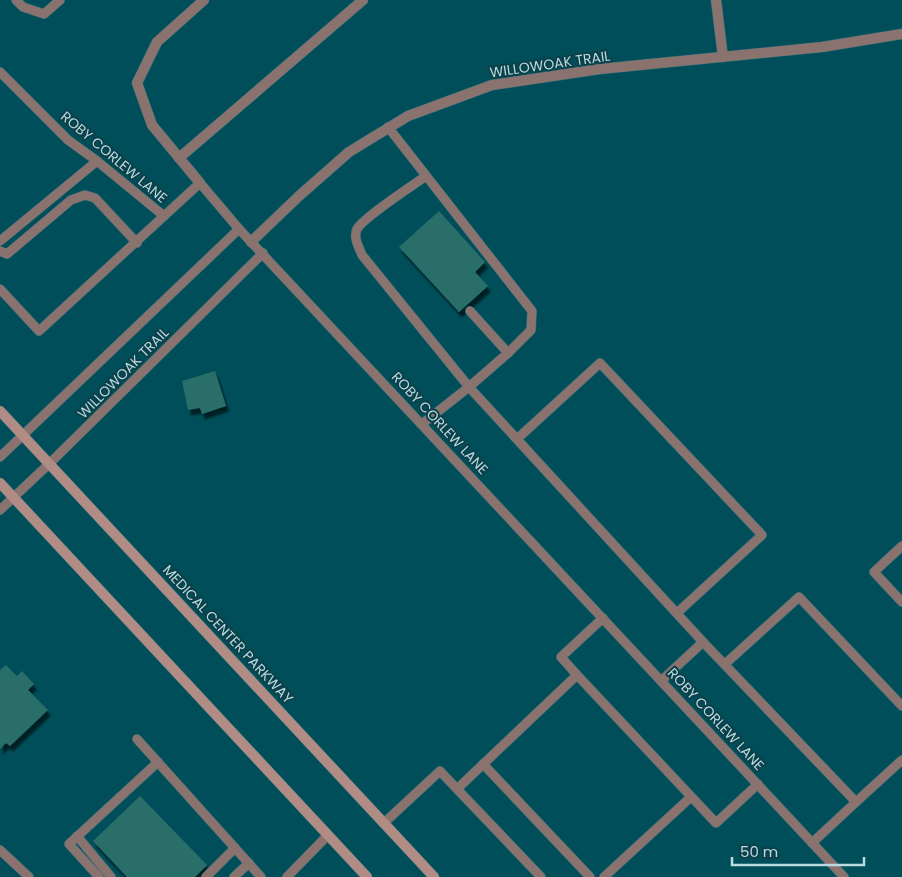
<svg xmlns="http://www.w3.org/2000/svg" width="902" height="877" font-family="Poppins,sans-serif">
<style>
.building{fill:#296e6b;filter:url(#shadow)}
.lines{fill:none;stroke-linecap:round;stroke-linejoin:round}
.lane-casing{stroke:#296d77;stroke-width:10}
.street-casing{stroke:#296d77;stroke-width:11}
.secondary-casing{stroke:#296d77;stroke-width:11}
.lane{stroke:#8a736e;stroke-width:9}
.street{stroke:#8a736e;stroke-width:10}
.secondary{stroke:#b18c84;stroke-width:10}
.labels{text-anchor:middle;stroke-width:4;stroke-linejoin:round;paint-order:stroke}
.street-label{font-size:14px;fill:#bbdae1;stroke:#0c414a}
</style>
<defs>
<filter id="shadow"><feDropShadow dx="3" dy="5.5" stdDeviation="1" flood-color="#0009"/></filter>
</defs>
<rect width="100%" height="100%" fill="#004e59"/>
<g class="building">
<polygon points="439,211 485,262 475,272 488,286 459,312 399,247"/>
<polygon points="215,371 226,406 202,414 200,408 188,410 182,381"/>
<polygon points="6,665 17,676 22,671 34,684 28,690 48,710 10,746 6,743 0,749 0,670"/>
<polygon points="140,796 207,865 195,877 127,877 93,841"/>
</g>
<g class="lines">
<g class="lane-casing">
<g id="lane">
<polyline points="16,0 23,7 44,14 60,0"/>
<polyline points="0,72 68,140 97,161 164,216 200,183 239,229 844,877"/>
<path d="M 388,127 L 532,311 L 531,330 L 508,353 L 469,387 L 362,255 C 359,247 353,238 357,229 C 364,217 412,186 426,176"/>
<polyline points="0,241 97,161"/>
<polyline points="0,251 7,254 71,200 85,195 95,198 137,243"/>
<polyline points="0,289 39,331 164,216"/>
<polyline points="470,311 508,353"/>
<polyline points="422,424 469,387 703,642 661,681"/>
<polyline points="517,439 600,363 762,535 677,613"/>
<polyline points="0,457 239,229"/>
<polyline points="0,510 50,463 263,253"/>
<polyline points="902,546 874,572 902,602"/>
<polyline points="603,618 561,657 577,675 716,823 758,784"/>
<polyline points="703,642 856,802 812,843"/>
<polyline points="725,664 799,597 902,706"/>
<polyline points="137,739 261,877"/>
<polyline points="483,764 590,877"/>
<polyline points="457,789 541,877"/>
<polyline points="856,802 902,760"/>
<polyline points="385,822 440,771 457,789 577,675"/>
<polyline points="77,836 111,877"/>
<polyline points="0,850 29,877"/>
<polyline points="99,877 69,844 158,762"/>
<polyline points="206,877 235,848"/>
<polyline points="234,877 249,863"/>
<polyline points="287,877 328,835"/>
<polyline points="604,877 691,797"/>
</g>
</g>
<g class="street-casing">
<g id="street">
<polyline points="716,0 723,57"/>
<polyline points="179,158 363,0"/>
<polyline points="200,183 152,125 137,83 157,42 204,0"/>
<polyline points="251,242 299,196 349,152 408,116 492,85 600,69 822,47 902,34"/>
</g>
</g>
<g class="secondary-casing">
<g id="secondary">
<polyline points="0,411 434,877"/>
<polyline points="0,483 367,877"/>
</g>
</g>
<use href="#lane" class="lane"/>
<use href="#street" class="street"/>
<use href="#secondary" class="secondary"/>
</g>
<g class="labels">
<g class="street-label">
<text transform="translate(550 64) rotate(-8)" y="5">WILLOWOAK TRAIL</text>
<text transform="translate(114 157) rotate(40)" y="5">ROBY CORLEW LANE</text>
<text transform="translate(123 373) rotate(-45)" y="5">WILLOWOAK TRAIL</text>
<text transform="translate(440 423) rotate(47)" y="5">ROBY CORLEW LANE</text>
<text transform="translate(228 634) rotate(47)" y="5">MEDICAL CENTER PARKWAY</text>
<text transform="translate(716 719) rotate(47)" y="5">ROBY CORLEW LANE</text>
</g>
</g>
<path d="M732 857v8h132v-8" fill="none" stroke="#bbdae1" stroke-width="2.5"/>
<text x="740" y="857" font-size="15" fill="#bbdae1" stroke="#0c414a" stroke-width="4" paint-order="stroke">50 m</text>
</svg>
